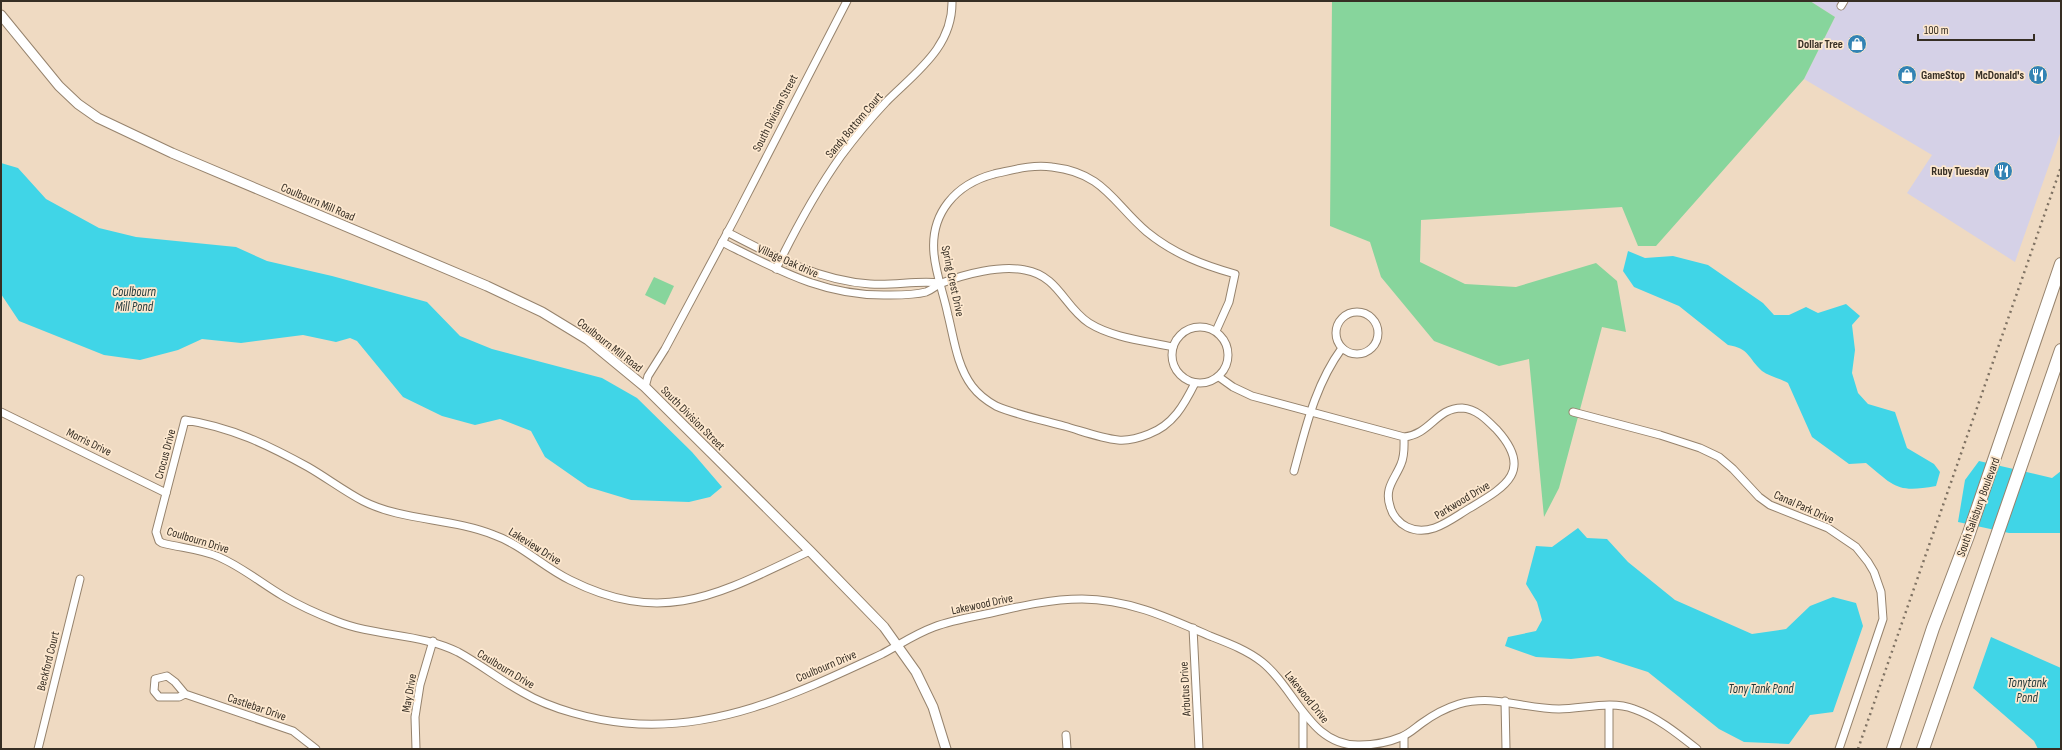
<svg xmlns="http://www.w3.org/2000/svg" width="2062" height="750" font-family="'Sofia Sans Condensed',sans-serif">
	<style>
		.commercial { fill: #d5d1e7 }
		.green { fill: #87d59c }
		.water { fill: #40d5e7 }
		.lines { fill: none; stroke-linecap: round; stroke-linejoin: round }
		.minor-casing { stroke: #96836d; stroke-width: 9 }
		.tertiary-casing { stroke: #96836d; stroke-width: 11 }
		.primary-casing { stroke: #96836d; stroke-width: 14 }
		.minor { stroke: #fff; stroke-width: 7 }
		.tertiary { stroke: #fff; stroke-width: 9 }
		.primary { stroke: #fff; stroke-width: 12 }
		.rail { stroke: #7f7263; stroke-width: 2.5; stroke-dasharray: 2 4; stroke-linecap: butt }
		.labels { text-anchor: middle; stroke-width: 3.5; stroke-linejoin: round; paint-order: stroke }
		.poi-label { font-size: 12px; font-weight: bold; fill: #362e24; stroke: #fde8cf; text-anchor: end }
		.street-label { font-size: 12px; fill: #362e24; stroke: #fde8cf }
		.water-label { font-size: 13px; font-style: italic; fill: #1e3639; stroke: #fde8cf }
	</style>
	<rect width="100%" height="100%" fill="#efdac2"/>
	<polygon class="commercial" points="1810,1 2061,1 2061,131 2015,262 1907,193 1932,155 1804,79 1835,17"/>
	<g class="green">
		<polygon points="1332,1 1810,1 1835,17 1804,79 1656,246 1638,246 1622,207 1421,220 1420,262 1465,284 1516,287 1596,263 1617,281 1626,332 1602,327 1559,488 1544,517 1529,359 1499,366 1434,341 1381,277 1370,242 1330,226"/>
		<polygon points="654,277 674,286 665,305 645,295"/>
	</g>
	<g class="water">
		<polygon points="1,163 18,168 46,199 99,228 136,237 236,247 267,261 332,276 427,302 460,336 492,349 602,378 637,398 692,452 722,487 710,497 689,502 631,500 588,487 545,457 531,431 500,419 475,425 442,416 403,397 357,341 350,338 336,342 303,335 241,343 202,339 178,350 140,360 104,355 19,321 1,294"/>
		<path d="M1628,251L1645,258L1673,256L1708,265L1763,303L1774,315H1789L1806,307L1818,313L1846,304L1860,316L1852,325L1855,350L1852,373L1858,393L1868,404L1895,412L1907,448L1934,464L1940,472L1936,486C1897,493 1895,487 1866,463L1849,464L1812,437L1788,383C1781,379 1769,376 1762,371C1748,358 1749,348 1728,345L1679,306L1634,287L1623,271Z"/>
		<polygon points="1979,461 2052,478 2061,471 2061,533 2009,533 1958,522 1965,480"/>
		<polygon points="1578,528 1587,538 1607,539 1628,562 1675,600 1752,634 1786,629 1810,606 1833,597 1856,603 1863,626 1833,712 1810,715 1789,744 1744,742 1719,729 1648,672 1598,656 1571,659 1536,657 1505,646 1508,637 1536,631 1542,620 1537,602 1526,584 1536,546 1552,547"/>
		<polygon points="1991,637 2061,668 2061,749 2038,749 2034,741 1973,688"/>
	</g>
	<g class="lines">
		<defs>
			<g id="minor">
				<polyline points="1841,6 1844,1"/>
				<path d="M727,232C773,256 817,280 870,284C894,286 917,280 940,283"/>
				<path d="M722,242C778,270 825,297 890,295C902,295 915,295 926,292C932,290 936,285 942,283C965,274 1000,265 1025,270C1059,276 1064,307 1089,323C1113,338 1146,341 1173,347"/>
				<path d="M776,269C795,230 816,191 841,156C855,137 870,119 886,102C916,72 953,47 952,1"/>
				<circle cx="1357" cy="333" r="21"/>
				<circle cx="1200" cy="355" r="28"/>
				<path d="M1219,377L1233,387L1252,396L1404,437C1431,434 1436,408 1462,408C1477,409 1487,420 1497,430C1534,471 1505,487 1470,508C1451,519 1430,538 1407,527C1399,523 1392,515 1390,506C1384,488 1395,479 1401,464C1405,455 1404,446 1404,437"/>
				<path d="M1195,383C1184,405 1173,425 1149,434C1139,438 1128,441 1118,440C1100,438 1082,431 1064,426C1042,420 1017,415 996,406C987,401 978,394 972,386C957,366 954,339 948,315C944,295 936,275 934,254C930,213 956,184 994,174C1013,170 1032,164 1052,167C1104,173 1113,203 1147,232C1174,254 1203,265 1235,274L1229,302L1216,331"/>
				<polyline points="645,387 648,376 665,349 734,220 847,1"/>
				<polyline points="1,412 166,493"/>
				<polyline points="1573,412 1660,435 1700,448 1719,457 1733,469 1759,497 1770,505 1828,528 1856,547 1868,562 1874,572 1881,592 1883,619 1839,749"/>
				<path d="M1294,471C1306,427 1315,385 1342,348"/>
				<path d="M810,551C722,592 666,628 570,580C543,567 522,545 494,535C452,518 402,521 363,501C344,491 327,478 308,467C268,445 231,427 185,420L156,532L159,541L162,543C181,548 201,549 219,557C242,567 261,583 283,596C300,606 318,614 336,621C376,637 420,633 458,652C480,664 500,680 522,692C551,709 593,720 626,723C718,732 800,692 882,654C899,645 915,634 934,627C952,620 972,617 991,613C1021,606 1051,599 1082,599C1128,599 1169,618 1210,636C1228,643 1247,650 1262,662C1296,689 1310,747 1360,745C1373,745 1389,742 1401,737C1409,734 1415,728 1422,723C1433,715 1446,708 1459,704C1494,694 1524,709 1559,709C1583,709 1611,700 1634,709C1657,717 1678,734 1697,749"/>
				<polyline points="1193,628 1199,749"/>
				<polyline points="185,694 179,697 159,697 154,691 155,679 167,676 175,682 185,694 293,731 316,749"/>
				<polyline points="1505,701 1506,749"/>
				<polyline points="1609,706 1609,749"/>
				<polyline points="1066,735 1067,749"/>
				<polyline points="1404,736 1404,749"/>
				<polyline points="38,749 80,579"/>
				<polyline points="416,749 415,717 420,685 433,641"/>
				<polyline points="1303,749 1303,713"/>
			</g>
			<polyline id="tertiary" points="1,15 59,86 78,104 98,118 172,153 487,286 542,312 588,340 645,387 810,551 884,627 916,672 933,707 946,749"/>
			<g id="primary">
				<polyline points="1893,749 1933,628 1968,536 2061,264"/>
				<polyline points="1923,749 2061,350"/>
			</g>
		</defs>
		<use href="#minor" class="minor-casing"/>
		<use href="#tertiary" class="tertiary-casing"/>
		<use href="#primary" class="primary-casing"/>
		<use href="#minor" class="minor"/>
		<use href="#tertiary" class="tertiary"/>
		<use href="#primary" class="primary"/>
		<polyline class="rail" points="1858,749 2061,167"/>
	</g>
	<defs>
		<symbol id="shop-disc" viewBox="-11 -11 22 22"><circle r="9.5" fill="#3283b4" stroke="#fde8cf"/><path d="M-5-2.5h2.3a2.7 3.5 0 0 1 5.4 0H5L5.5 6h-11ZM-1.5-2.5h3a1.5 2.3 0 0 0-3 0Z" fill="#fff"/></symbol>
		<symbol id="restaurant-disc" viewBox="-11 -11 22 22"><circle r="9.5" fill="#3283b4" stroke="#fde8cf"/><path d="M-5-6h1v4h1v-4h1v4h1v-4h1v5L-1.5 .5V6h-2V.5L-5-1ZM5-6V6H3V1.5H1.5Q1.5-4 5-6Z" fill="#fff"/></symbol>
	</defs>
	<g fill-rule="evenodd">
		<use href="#shop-disc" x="1846" y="33" width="22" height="22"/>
		<use href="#shop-disc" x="1896" y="64" width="22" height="22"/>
		<use href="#restaurant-disc" x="2027" y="64" width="22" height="22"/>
		<use href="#restaurant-disc" x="1992" y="160" width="22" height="22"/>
	</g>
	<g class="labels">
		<g class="poi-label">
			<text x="1843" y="48">Dollar Tree</text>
			<text x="1921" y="79" text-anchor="start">GameStop</text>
			<text x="2024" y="79">McDonald's</text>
			<text x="1989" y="175">Ruby Tuesday</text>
		</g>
		<g class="street-label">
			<text transform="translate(775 113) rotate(-63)" y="4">South Division Street</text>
			<text transform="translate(854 125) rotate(-50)" y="4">Sandy Bottom Court</text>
			<text transform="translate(318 202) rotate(23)" y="4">Coulbourn Mill Road</text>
			<text transform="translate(788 261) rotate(24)" y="4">Village Oak drive</text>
			<text transform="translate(953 281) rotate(78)" y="4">Spring Crest Drive</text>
			<text transform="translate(610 345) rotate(38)" y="4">Coulbourn Mill Road</text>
			<text transform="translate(693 418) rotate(45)" y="4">South Division Street</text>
			<text transform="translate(89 442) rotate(26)" y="4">Morris Drive</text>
			<text transform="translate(165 454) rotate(-75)" y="4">Crocus Drive</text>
			<text transform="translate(1462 500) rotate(-31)" y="4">Parkwood Drive</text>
			<text transform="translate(1804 507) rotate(24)" y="4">Canal Park Drive</text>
			<text transform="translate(1978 507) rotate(-70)" y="4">South Salisbury Boulevard</text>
			<text transform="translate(198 540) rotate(17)" y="4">Coulbourn Drive</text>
			<text transform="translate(535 546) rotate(32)" y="4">Lakeview Drive</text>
			<text transform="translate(982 604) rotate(-12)" y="4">Lakewood Drive</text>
			<text transform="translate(48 661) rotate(-76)" y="4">Beckford Court</text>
			<text transform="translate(826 666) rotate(-23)" y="4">Coulbourn Drive</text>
			<text transform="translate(506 669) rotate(31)" y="4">Coulbourn Drive</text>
			<text transform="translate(1185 689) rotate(-93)" y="4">Arbutus Drive</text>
			<text transform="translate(409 693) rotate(-80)" y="4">May Drive</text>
			<text transform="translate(1307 697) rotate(51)" y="4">Lakewood Drive</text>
			<text transform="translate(257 707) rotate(19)" y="4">Castlebar Drive</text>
		</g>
		<g class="water-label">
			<text x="134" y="296">Coulbourn<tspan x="134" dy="15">Mill Pond</tspan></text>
			<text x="2027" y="687">Tonytank<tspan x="2027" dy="15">Pond</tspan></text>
			<text x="1761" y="693">Tony Tank Pond</text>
		</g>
	</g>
	<rect width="2062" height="750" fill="none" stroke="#362e24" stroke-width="4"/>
	<path d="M1918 34v6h116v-6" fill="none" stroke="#362e24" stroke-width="2"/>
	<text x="1924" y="34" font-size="12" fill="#362e24" stroke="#fde8cf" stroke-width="3" paint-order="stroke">100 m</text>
</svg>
